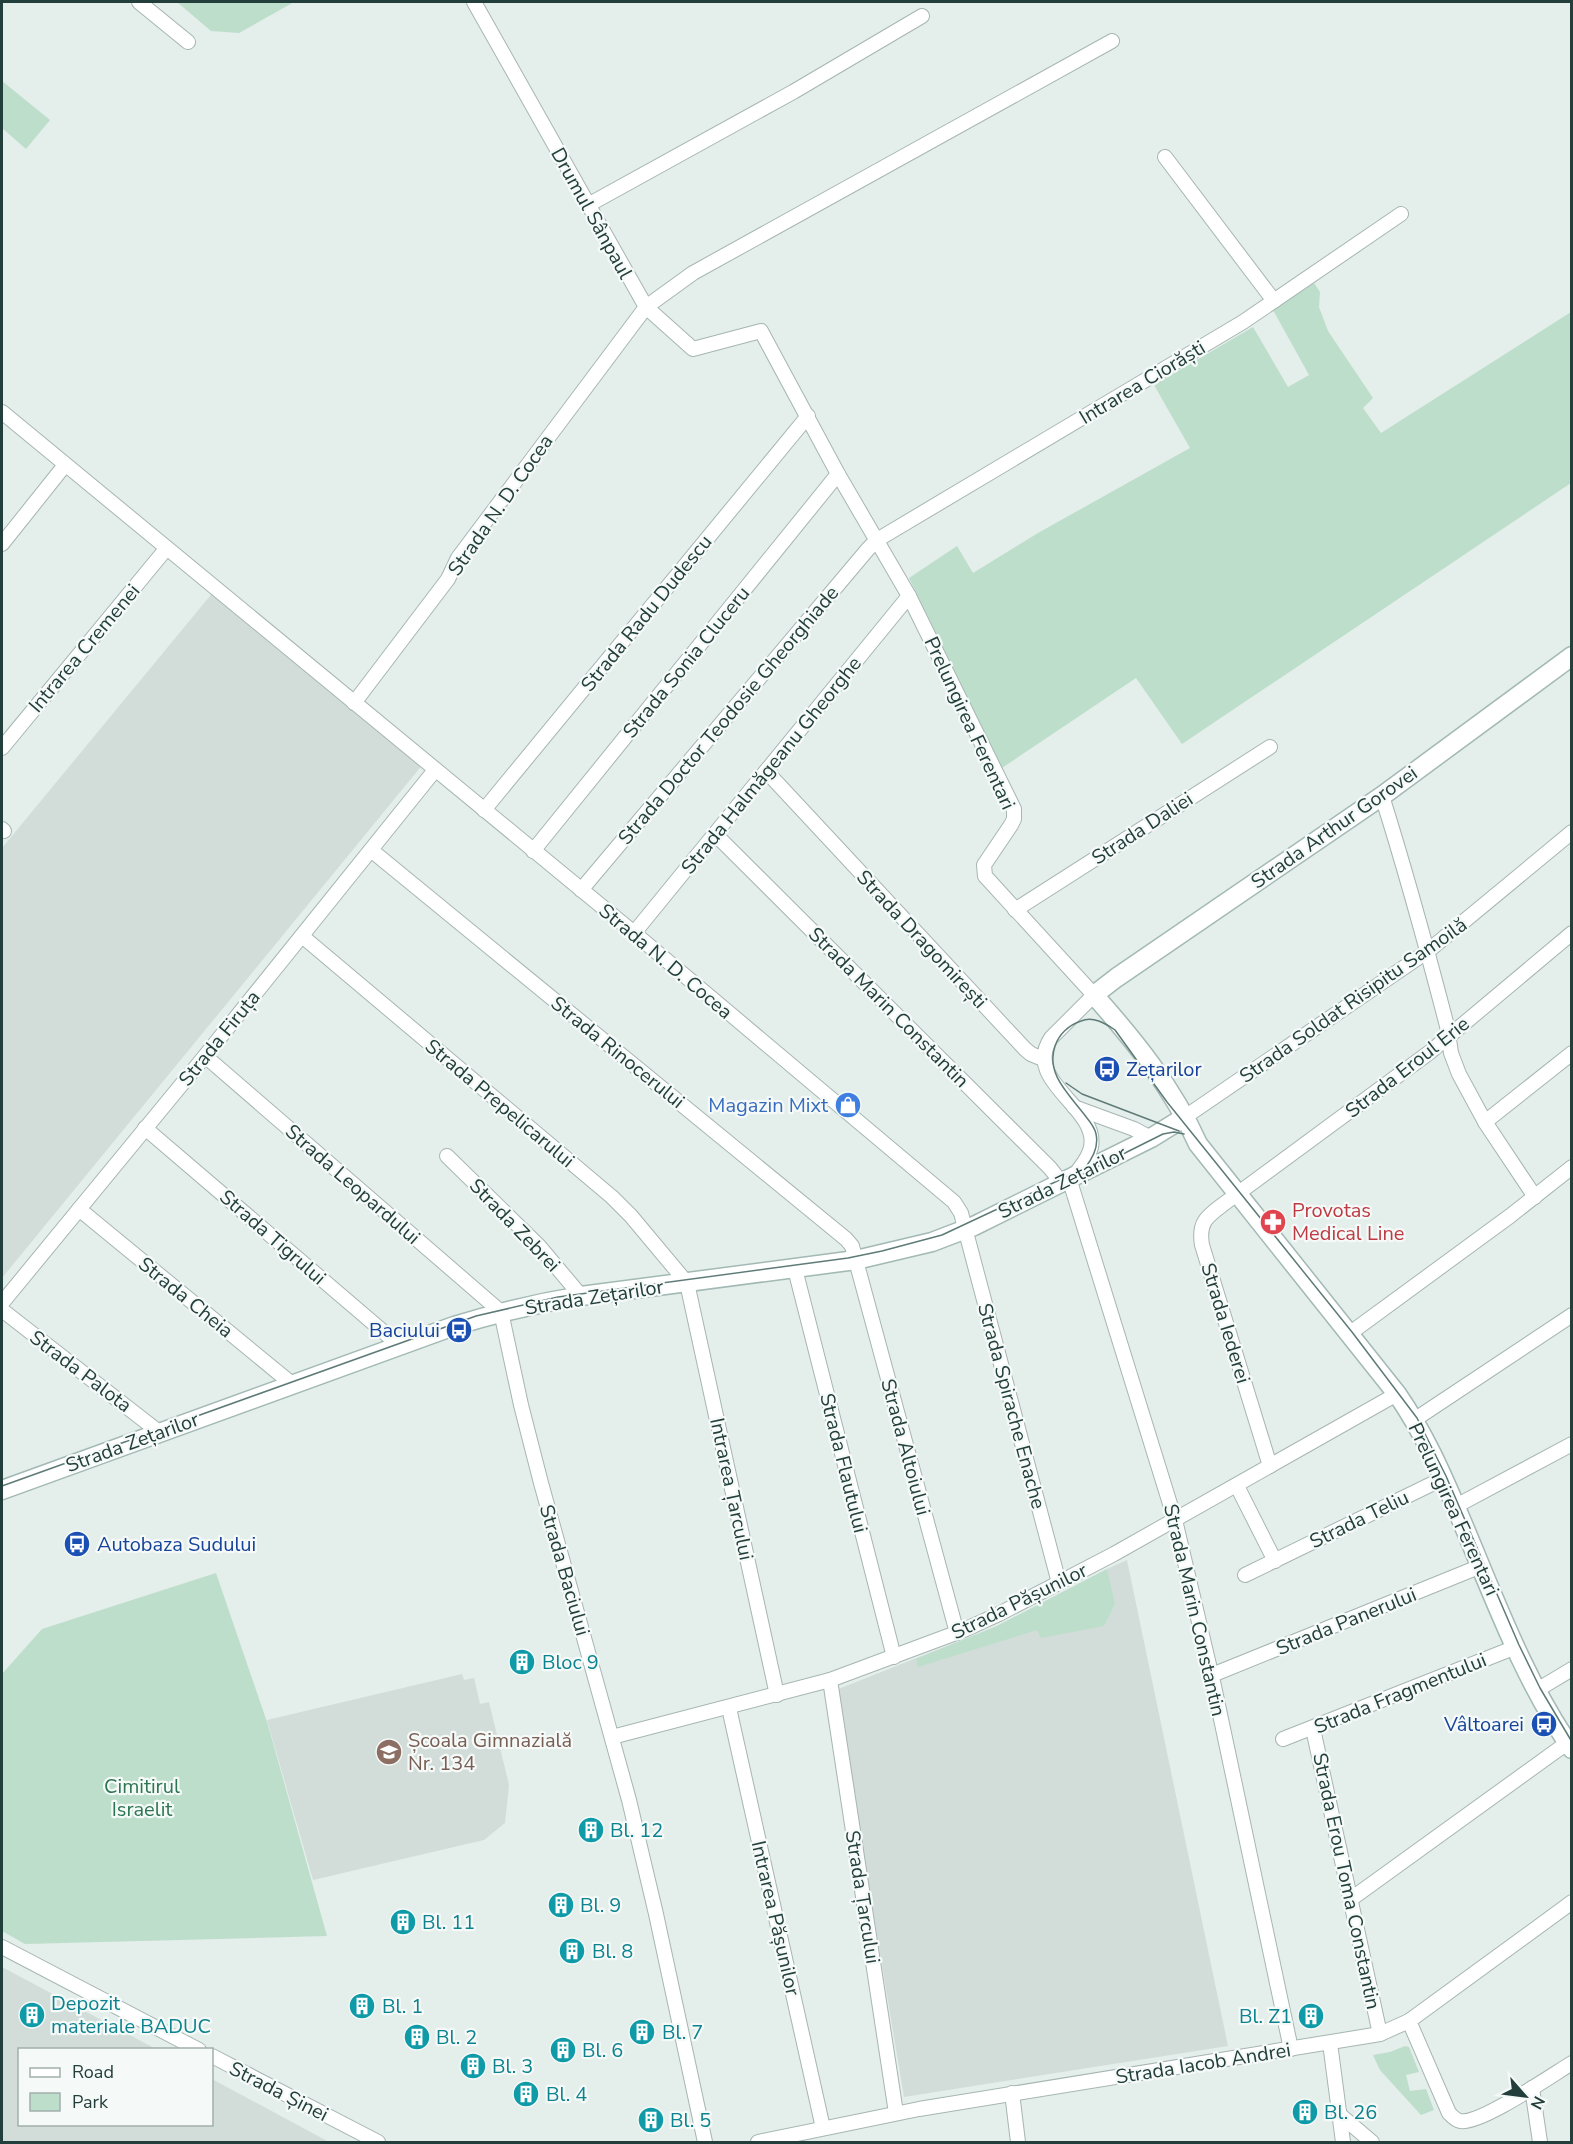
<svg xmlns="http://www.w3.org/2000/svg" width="1573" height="2144" font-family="'Nunito Sans',sans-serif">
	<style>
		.built { fill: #d2ddda }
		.green { fill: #bddecb }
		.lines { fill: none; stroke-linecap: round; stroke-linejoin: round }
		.street-casing { stroke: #a6b6b3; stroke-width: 16 }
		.secondary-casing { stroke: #a2b9b4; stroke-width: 21 }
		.street { stroke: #fff; stroke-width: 14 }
		.secondary { stroke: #fff; stroke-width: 18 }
		.tram { stroke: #5e7b77; stroke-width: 1.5 }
		.labels { text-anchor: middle; stroke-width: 4.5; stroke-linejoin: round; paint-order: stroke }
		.street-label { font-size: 20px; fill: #233f3c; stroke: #f5faf8 }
		.transit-label { font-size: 20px; fill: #164399; stroke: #f5faf8; text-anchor: start }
		.shop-label { font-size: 20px; fill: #366cbe; stroke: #f5faf8; text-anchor: end }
		.health-label { font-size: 20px; fill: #be3a42; stroke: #f5faf8; text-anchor: start }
		.culture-label { font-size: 20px; fill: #0d838f; stroke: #f5faf8; text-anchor: start }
		.education-label { font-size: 20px; fill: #785e54; stroke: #f5faf8; text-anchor: start }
		.park-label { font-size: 20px; fill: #2d7653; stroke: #f5faf8 }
	</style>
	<rect width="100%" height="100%" fill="#e4eeeb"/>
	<g class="built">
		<polygon points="219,585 428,758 2,1278 2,848"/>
		<polygon points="1127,1560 1228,2046 904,2097 836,1690 997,1626 1107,1569"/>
		<polygon points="462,1674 464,1680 474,1678 480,1704 489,1702 509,1785 505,1823 484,1840 313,1880 267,1720"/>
		<polygon points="2,1967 156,2049 20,2050 20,2124 212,2124 212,2079 329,2142 2,2142"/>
	</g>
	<g class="green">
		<polygon points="177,2 294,2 239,33 211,31"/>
		<polygon points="2,81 50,120 26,149 2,128"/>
		<polygon points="1314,283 1320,292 1319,307 1328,331 1373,398 1363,408 1381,433 1571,312 1571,483 1182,744 1136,678 1002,768 909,578 957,546 973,573 1038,533 1190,448 1154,385 1253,327 1288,387 1309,375 1273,310"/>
		<polygon points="1107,1569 1115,1604 1104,1626 1041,1638 1037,1630 918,1667 916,1659 997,1626"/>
		<polygon points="216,1573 268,1725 327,1936 25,1944 2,1931 2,1674 42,1629"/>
		<polygon points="1405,2046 1409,2047 1419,2072 1406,2075 1410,2091 1426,2089 1434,2110 1421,2115 1380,2070 1373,2055 1390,2052"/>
	</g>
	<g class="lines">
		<defs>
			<g id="street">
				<polyline points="139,2 188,42"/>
				<path d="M474,2L646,307L693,349L761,331L838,474L909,596L1014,809V819L1011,825L984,865L985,876L1094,995L1051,1038C1022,1082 1099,1107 1091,1147C1089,1158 1081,1166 1075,1175"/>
				<polyline points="1165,157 1274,301"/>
				<polyline points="588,205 793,92 922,16"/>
				<polyline points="2,412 634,933 954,1202 961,1213 966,1232 1059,1583"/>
				<polyline points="2,544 65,465"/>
				<polyline points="354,703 448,579 458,558 646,307 693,273 1112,41"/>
				<polyline points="2,748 166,549"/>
				<polyline points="766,771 1025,1049 1031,1054 1043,1059"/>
				<path d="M1382,796C1406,872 1427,949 1447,1026L1451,1053L1459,1074L1485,1122L1535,1197"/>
				<polyline points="484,810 808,416"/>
				<polyline points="2,829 4,831"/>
				<polyline points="715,834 1050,1168 1061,1182"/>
				<polyline points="371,850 846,1239 852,1246 957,1633"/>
				<polyline points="533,851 838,474"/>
				<polyline points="581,890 868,549 877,540 1243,322 1401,214"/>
				<polyline points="1015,910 1270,747"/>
				<polyline points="634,933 909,596"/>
				<polyline points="302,936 612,1197 631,1216 687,1283 777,1695"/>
				<polyline points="205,1056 501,1312 521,1405 541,1483 629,1800 656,1914 705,2142"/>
				<polyline points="1074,1107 1134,1129 1151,1138"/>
				<polyline points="1185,1117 1428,951 1572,832"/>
				<polyline points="1485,1122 1572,1053"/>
				<polyline points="145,1128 400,1346"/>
				<polyline points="447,1156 539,1246 581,1296"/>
				<polyline points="1069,1178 1175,1520 1214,1686 1291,2049"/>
				<polyline points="79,1209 292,1384"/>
				<polyline points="795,1269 894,1657"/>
				<polyline points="2,1303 205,1056 435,770"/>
				<polyline points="2,1310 159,1432"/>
				<polyline points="1349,1334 1510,1216 1572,1167"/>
				<polyline points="1414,1420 1572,1315"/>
				<path d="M1270,1466L1202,1245C1198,1221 1208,1216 1225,1203L1430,1052L1572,933"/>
				<polyline points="1237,1486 1275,1561"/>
				<polyline points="1456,1506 1572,1444"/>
				<polyline points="1245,1575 1444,1478"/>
				<polyline points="1212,1675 1481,1566"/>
				<polyline points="830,1680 896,2113"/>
				<polyline points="1537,1690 1572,1669"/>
				<polyline points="729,1708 823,2128"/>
				<polyline points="1313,1729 1380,2034"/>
				<polyline points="612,1737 830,1680 964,1630 999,1614 1114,1554 1397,1394"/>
				<polyline points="1283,1739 1516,1647"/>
				<polyline points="1351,1899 1567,1743"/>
				<polyline points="2,1947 199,2050"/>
				<path d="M1409,2021L1449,2113C1452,2116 1455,2120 1460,2121C1480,2125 1552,2075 1572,2063"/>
				<polyline points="1330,2043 1343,2142"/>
				<polyline points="212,2056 378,2142"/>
				<polyline points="1532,2088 1540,2142"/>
				<polyline points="1012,2093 1018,2142"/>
				<polyline points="1339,2114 1372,2142"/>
				<polyline points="758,2142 919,2109 1380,2034 1409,2021 1572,1902"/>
			</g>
			<g id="secondary">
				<path d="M1572,656L1382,796L1116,978L1094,995C1134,1040 1173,1088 1198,1144L1397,1394C1424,1433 1442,1474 1460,1517C1492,1592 1524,1681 1572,1749"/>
				<path d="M2,1490L454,1326C496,1313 538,1303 581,1296L856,1260L932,1242L974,1226L1151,1138L1185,1117"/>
			</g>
		</defs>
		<use href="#street" class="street-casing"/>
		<use href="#secondary" class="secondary-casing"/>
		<use href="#street" class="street"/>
		<use href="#secondary" class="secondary"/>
		<g class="tram">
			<polyline points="1066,1083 1082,1094 1179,1131"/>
			<polyline points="1081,1175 1163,1134 1174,1132 1184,1134"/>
			<path d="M2,1486L476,1316L558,1297L848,1258L882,1251L942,1235L1085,1168C1093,1158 1099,1147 1096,1134C1095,1128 1091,1123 1087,1118C1071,1096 1045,1075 1055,1046C1059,1034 1069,1025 1081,1021C1093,1016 1105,1023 1115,1030L1167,1102L1352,1332L1417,1418L1446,1476L1519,1645L1540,1688L1572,1742"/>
		</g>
	</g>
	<defs>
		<symbol id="bus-disc" viewBox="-11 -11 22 22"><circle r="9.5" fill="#1a4fb4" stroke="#f5faf8"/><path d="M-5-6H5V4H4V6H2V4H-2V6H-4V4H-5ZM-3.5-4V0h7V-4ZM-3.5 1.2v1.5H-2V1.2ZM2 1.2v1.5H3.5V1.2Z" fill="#fff"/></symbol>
		<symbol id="shop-disc" viewBox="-11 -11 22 22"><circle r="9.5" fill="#3f7fe0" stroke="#f5faf8"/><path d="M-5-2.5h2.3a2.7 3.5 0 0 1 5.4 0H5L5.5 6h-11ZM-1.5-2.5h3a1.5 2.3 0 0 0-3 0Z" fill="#fff"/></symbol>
		<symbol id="pharmacy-disc" viewBox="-11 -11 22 22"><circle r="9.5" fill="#e0444e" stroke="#f5faf8"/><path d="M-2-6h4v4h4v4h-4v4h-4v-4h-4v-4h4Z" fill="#fff"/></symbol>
		<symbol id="building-disc" viewBox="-11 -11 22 22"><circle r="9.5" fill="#0f9aa8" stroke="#f5faf8"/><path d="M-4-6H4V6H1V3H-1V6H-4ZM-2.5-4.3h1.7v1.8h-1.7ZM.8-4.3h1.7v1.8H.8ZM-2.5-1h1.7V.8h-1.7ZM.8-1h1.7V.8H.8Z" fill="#fff"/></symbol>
		<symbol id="school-disc" viewBox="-11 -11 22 22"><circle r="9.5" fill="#8d6e63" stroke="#f5faf8"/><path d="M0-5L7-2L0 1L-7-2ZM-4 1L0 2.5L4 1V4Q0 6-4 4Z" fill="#fff"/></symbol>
	</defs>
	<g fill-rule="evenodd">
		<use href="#bus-disc" x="1092" y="1054" width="30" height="30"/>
		<use href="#shop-disc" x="833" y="1090" width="30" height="30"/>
		<use href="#pharmacy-disc" x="1258" y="1207" width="30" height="30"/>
		<use href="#bus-disc" x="444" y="1315" width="30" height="30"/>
		<use href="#bus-disc" x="62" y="1529" width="30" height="30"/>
		<use href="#building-disc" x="507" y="1647" width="30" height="30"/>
		<use href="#bus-disc" x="1529" y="1709" width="30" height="30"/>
		<use href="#school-disc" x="374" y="1737" width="30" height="30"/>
		<use href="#building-disc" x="576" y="1815" width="30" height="30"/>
		<use href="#building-disc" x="546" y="1890" width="30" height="30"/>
		<use href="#building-disc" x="388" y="1907" width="30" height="30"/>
		<use href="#building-disc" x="557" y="1936" width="30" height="30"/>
		<use href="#building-disc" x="347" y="1991" width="30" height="30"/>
		<use href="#building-disc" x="17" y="2000" width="30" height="30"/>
		<use href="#building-disc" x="1296" y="2001" width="30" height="30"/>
		<use href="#building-disc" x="627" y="2017" width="30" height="30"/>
		<use href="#building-disc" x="402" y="2022" width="30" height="30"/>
		<use href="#building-disc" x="548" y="2035" width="30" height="30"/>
		<use href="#building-disc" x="458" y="2051" width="30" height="30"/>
		<use href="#building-disc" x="511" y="2079" width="30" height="30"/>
		<use href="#building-disc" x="1290" y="2097" width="30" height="30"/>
		<use href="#building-disc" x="636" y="2105" width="30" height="30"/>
	</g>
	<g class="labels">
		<g class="street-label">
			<text transform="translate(592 213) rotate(61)" y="7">Drumul Sânpaul</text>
			<text transform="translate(1142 382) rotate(-31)" y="7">Intrarea Ciorăști</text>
			<text transform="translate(500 505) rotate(-55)" y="7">Strada N. D. Cocea</text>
			<text transform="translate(646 613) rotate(-51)" y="7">Strada Radu Dudescu</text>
			<text transform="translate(84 648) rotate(-50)" y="7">Intrarea Cremenei</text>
			<text transform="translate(686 662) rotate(-51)" y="7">Strada Sonia Cluceru</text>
			<text transform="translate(728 715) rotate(-50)" y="7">Strada Doctor Teodosie Gheorghiade</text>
			<text transform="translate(970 723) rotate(65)" y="7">Prelungirea Ferentari</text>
			<text transform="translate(771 765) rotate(-51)" y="7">Strada Halmăgeanu Gheorghe</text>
			<text transform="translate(1334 827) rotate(-35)" y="7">Strada Arthur Gorovei</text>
			<text transform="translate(1142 828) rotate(-33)" y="7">Strada Daliei</text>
			<text transform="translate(922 939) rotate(47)" y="7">Strada Dragomirești</text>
			<text transform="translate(666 961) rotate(40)" y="7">Strada N. D. Cocea</text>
			<text transform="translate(1353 1000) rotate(-35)" y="7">Strada Soldat Risipitu Samoilă</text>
			<text transform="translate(889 1007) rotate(45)" y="7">Strada Marin Constantin</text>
			<text transform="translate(219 1038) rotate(-51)" y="7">Strada Firuța</text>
			<text transform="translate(618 1052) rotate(39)" y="7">Strada Rinocerului</text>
			<text transform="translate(1407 1067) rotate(-38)" y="7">Strada Eroul Erie</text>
			<text transform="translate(500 1103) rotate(40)" y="7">Strada Prepelicarului</text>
			<text transform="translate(1062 1182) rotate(-26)" y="7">Strada Zețarilor</text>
			<text transform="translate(353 1184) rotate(41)" y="7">Strada Leopardului</text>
			<text transform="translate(515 1225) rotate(46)" y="7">Strada Zebrei</text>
			<text transform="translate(273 1237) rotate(41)" y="7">Strada Tigrului</text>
			<text transform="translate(186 1297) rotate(39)" y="7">Strada Cheia</text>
			<text transform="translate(594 1297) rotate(-9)" y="7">Strada Zețarilor</text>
			<text transform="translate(1226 1323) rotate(73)" y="7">Strada Iederei</text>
			<text transform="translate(81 1371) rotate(37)" y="7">Strada Palota</text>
			<text transform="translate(1012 1406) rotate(75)" y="7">Strada Spirache Enache</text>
			<text transform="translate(132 1442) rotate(-20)" y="7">Strada Zețarilor</text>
			<text transform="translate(906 1447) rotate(75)" y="7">Strada Altoiului</text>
			<text transform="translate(844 1463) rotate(76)" y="7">Strada Flautului</text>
			<text transform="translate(732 1489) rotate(78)" y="7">Intrarea Țarcului</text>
			<text transform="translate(1454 1509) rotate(65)" y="7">Prelungirea Ferentari</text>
			<text transform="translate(1359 1519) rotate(-26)" y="7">Strada Teliu</text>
			<text transform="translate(565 1570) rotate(74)" y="7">Strada Baciului</text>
			<text transform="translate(1019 1601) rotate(-26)" y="7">Strada Pășunilor</text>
			<text transform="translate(1195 1610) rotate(77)" y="7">Strada Marin Constantin</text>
			<text transform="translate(1346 1621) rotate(-22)" y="7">Strada Panerului</text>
			<text transform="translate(1400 1693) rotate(-22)" y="7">Strada Fragmentului</text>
			<text transform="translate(1347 1881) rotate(78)" y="7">Strada Erou Toma Constantin</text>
			<text transform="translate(863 1897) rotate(81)" y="7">Strada Țarcului</text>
			<text transform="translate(776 1918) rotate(77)" y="7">Intrarea Pășunilor</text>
			<text transform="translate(1203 2063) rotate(-9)" y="7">Strada Iacob Andrei</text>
			<text transform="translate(279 2091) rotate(27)" y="7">Strada Șinei</text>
		</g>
		<g class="transit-label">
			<text x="1126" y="1076">Zețarilor</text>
			<text x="440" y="1337" text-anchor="end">Baciului</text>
			<text x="97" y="1551">Autobaza Sudului</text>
			<text x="1524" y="1731" text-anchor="end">Vâltoarei</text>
		</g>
		<g class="shop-label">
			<text x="828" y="1112">Magazin Mixt</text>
		</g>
		<g class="health-label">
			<text x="1292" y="1217">Provotas<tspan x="1292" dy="23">Medical Line</tspan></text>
		</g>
		<g class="culture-label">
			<text x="542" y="1669">Bloc 9</text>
			<text x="610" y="1837">Bl. 12</text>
			<text x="580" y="1912">Bl. 9</text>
			<text x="422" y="1929">Bl. 11</text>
			<text x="592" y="1958">Bl. 8</text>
			<text x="51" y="2010">Depozit<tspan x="51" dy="23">materiale BADUC</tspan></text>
			<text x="382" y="2013">Bl. 1</text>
			<text x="1292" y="2023" text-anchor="end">Bl. Z1</text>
			<text x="662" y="2039">Bl. 7</text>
			<text x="436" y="2044">Bl. 2</text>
			<text x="582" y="2057">Bl. 6</text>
			<text x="492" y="2073">Bl. 3</text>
			<text x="546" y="2101">Bl. 4</text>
			<text x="1324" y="2119">Bl. 26</text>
			<text x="670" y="2127">Bl. 5</text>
		</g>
		<g class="education-label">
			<text x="408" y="1747">Școala Gimnazială<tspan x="408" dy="23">Nr. 134</tspan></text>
		</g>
		<g class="park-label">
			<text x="142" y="1793">Cimitirul<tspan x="142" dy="23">Israelit</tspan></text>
		</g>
	</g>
	<rect width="1573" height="2144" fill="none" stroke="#233f3c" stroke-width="6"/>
	<rect x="18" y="2048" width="195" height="78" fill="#f5faf8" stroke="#a1afad" stroke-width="1.5"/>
	<rect x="30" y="2068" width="30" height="9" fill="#ffffff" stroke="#a1afad" stroke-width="1.5"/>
	<text x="72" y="2078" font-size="18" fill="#233f3c">Road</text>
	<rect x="30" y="2093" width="30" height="18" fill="#bddecb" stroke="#a1afad" stroke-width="1.5"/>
	<text x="72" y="2108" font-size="18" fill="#233f3c">Park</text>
	<g transform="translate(1525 2096) rotate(118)" stroke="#f5faf8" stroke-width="4.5" paint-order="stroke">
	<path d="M0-4.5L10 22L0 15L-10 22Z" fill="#233f3c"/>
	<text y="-9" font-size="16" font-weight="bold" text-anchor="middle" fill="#233f3c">N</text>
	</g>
</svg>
